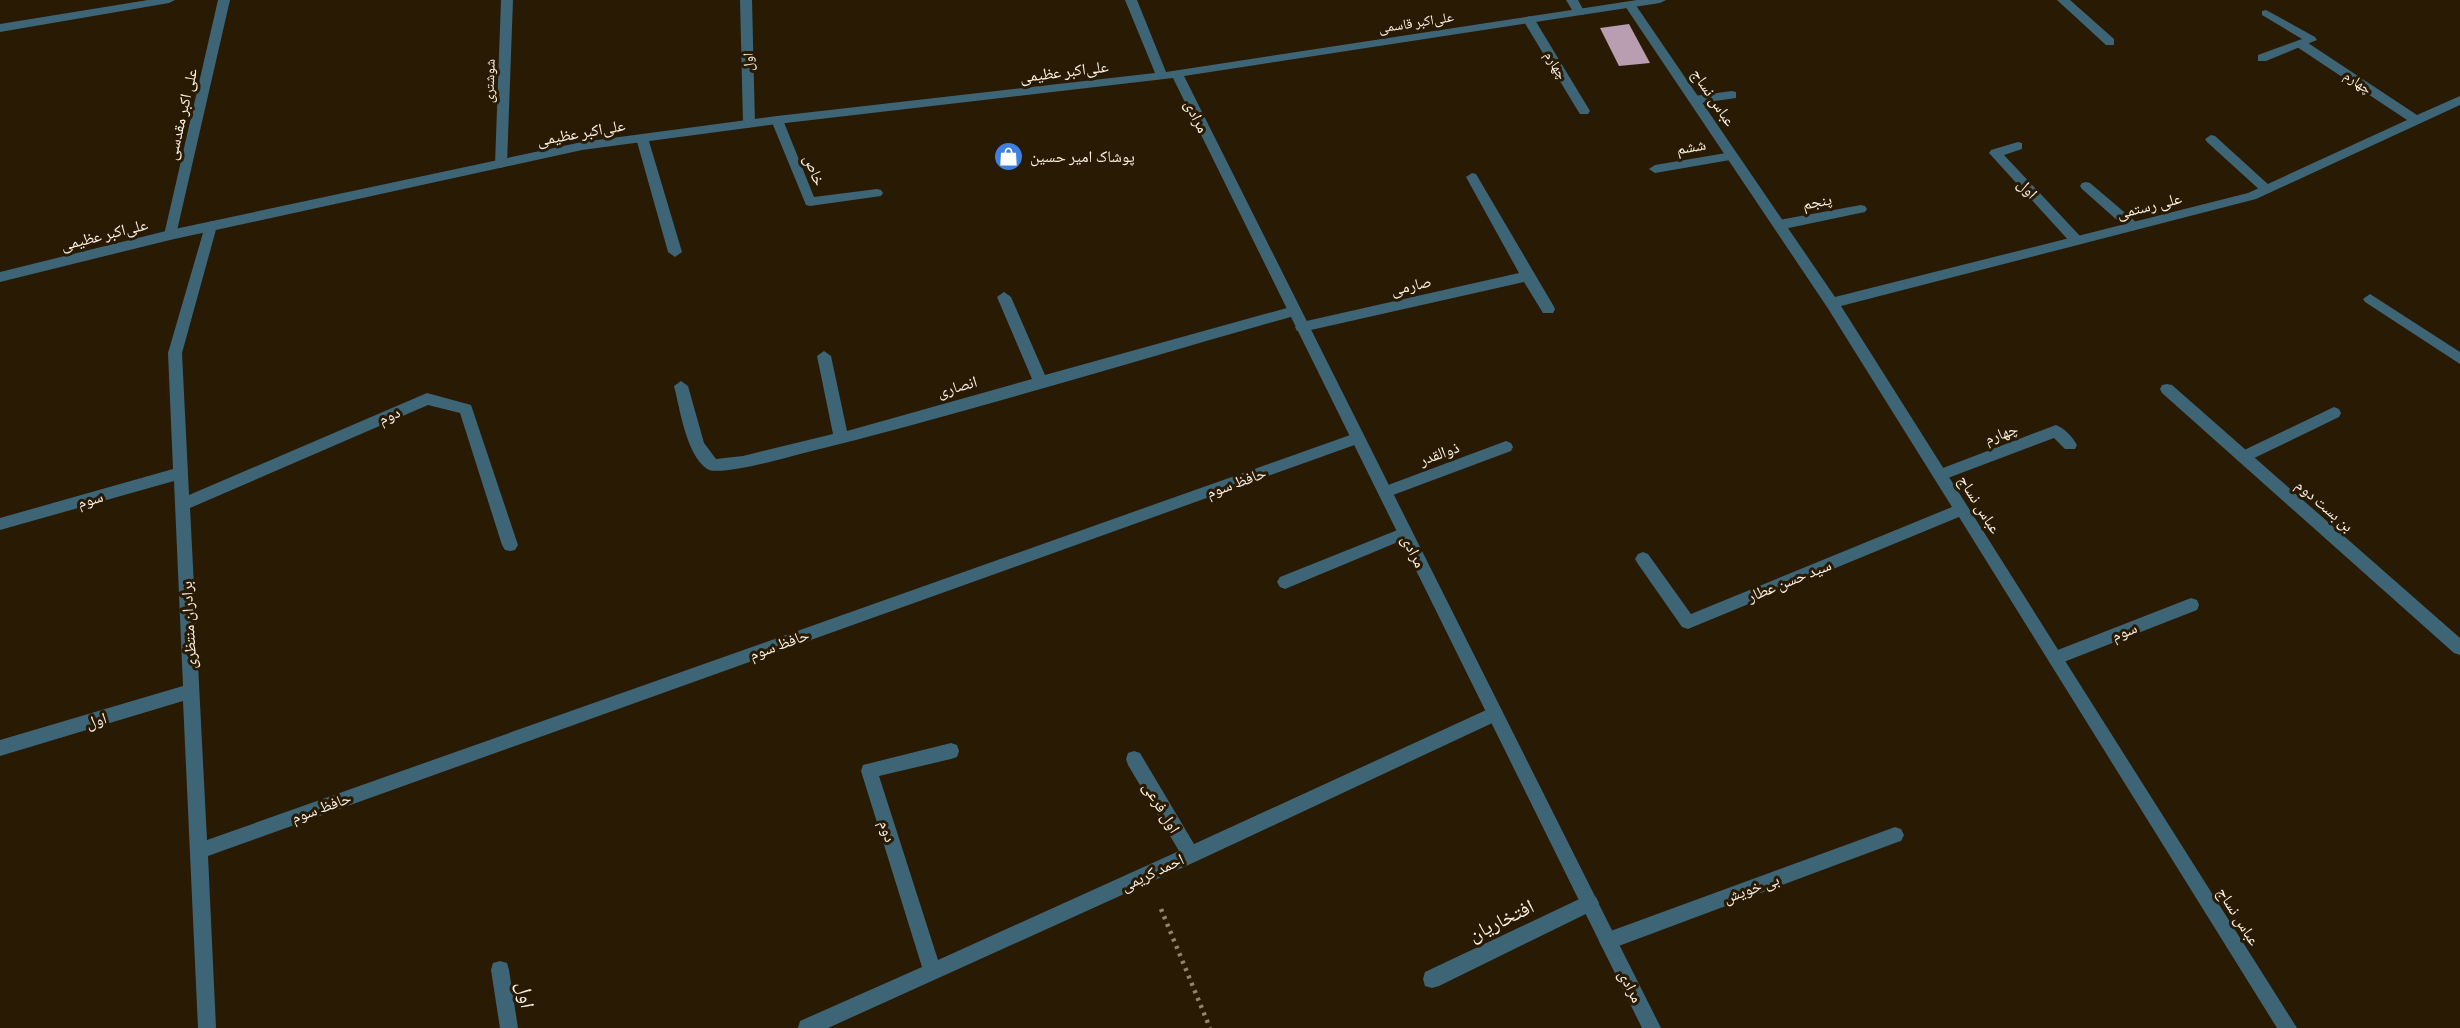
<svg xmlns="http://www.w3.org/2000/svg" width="2460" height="1028" font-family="Literata,'Noto Naskh Arabic',serif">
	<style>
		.building { fill: #b99db1 }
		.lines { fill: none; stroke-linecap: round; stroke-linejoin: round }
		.path { stroke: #908371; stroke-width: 4.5; stroke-dasharray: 3 5; stroke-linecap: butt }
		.service { fill: #3d6576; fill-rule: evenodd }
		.minor { fill: #3d6576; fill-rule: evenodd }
		.tertiary { fill: #3d6576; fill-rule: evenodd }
		.labels { text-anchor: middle; stroke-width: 6; stroke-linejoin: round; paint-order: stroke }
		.far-street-label { font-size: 14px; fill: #faf0e2; stroke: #291a04 }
		.street-label { font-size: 16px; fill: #faf0e2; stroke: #291a04 }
		.poi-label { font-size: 16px; fill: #faf0e2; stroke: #291a04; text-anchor: start }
		.near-street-label { font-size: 20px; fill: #faf0e2; stroke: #291a04 }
	</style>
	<rect width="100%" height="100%" fill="#291a04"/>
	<polygon class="building" points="1629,24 1650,63 1619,66 1600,28"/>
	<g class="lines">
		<polyline class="path" points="1161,909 1210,1028"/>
		<g class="service">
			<polygon points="148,0 175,0 169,3 0,32 0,24"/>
			<polygon points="218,0 230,0 176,235 170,240 164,235"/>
			<polygon points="501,0 513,0 507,164 501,168 495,164"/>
			<polygon points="2266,10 2315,37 2317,40 2266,61 2258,61 2258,55 2302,39 2262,15 2262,11"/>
			<polygon points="1529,16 1535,20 1590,111 1588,114 1580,114 1578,111 1523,20"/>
			<polygon points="1732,91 1736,92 1736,98 1694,104 1688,100 1694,96"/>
			<polygon points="2211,135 2215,136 2270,186 2272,189 2270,192 2262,192 2207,142 2205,139"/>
			<polygon points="2018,142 2022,143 2022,149 2004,155 2081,237 2082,240 2081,243 2071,243 1989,153 1991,150"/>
			<polygon points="1732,152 1738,156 1736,159 1655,173 1649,169 1655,165"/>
			<polygon points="2086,182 2090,183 2137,223 2138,226 2137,229 2127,229 2082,189 2080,186 2082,183"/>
			<polygon points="1861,205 1865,206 1867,209 1865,212 1779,230 1773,225 1779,220"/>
			<polygon points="2370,294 2460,352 2460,364 2365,302 2363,299"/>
			<polygon points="2334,407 2339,409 2341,413 2339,417 2248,461 2238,461 2236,457 2238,453"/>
			<path d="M2056,425C2064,428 2073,437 2077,445L2075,449H2065L2054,438L1940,481L1935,479L1933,475L1935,471Z"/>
			<polygon points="1506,441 1511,443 1513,447 1511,451 1385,498 1380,496 1378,492 1380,488"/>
			<polygon points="2191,598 2197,600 2199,605 2197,610 2056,665 2050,663 2048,658 2050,653"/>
		</g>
		<g class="minor">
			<polygon points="740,0 752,0 755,124 749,128 743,124"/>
			<polygon points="1566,0 1578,0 1585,13 1583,15 1575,15"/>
			<polygon points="2057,0 2070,0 2114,39 2114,45 2106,45"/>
			<polygon points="1631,3 1635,4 1835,297 2248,193 2407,120 2297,47 2297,41 2305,41 2417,115 2460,96 2460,105 2256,199 1841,306 2297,1028 2277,1028 1959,517 1688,629 1682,627 1638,564 1635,559 1638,554 1643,552 1648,554 1691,614 1952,507 1827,307 1625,6"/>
			<polygon points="777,116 783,120 814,197 877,189 881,190 883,193 881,196 810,206 806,205 771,120"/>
			<polygon points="642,134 648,138 682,252 675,257 668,252 636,138"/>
			<polygon points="1472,173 1476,174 1553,305 1555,309 1553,313 1543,313 1524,282 1302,332 1297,331 1295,327 1302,322 1519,273 1466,177"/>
			<polygon points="211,221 217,226 182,353 189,495 427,393 471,405 518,545 515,550 510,551 505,550 502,545 460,413 428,405 190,508 207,840 1353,434 1363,434 1365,438 1363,442 208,856 216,1028 198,1028 183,701 0,756 0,740 183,686 174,481 0,530 0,518 173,469 168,353 205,226"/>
			<path d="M1004,292L1011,297L1045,375L1294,306L1301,311L1294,316C1131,362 969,412 804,453C789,457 718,477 707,469C686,454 680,409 674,386L681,381L688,386L704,443L716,459L743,456L833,434L817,356L824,351L831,356L847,431L1032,379L997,297Z"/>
			<polygon points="2167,384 2172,385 2460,638 2460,655 2454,653 2162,393 2160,389 2162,385"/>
			<polygon points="1405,527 1410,529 1413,533 1410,537 1285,589 1280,587 1277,582 1280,577"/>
			<polygon points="1495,706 1501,709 1503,714 1501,719 1197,861 828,1028 798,1028 800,1021 922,967 861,771 863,765 951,743 957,745 959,751 957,757 951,759 879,776 938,960 1179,851 1128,765 1126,759 1128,753 1134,751 1140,753 1194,844"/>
			<polygon points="1895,827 1901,829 1904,835 1901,841 1895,843 1608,950 1602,947 1599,941 1602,935 1608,932"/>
			<polygon points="1590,894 1596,897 1599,903 1596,909 1439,986 1432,988 1425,986 1423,979 1425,972"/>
			<polygon points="500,961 507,963 509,970 518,1028 500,1028 491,970 493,963"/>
		</g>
		<polygon class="tertiary" points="1125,0 1137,0 1166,72 1637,0 1666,0 1660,3 1184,76 1661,1028 1642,1028 1173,78 777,124 582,150 170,240 0,282 0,272 170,230 582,142 777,116 1155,73"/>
	</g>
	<defs>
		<symbol id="shop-disc" viewBox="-11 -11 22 22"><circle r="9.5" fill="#3f7fe0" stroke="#291a04"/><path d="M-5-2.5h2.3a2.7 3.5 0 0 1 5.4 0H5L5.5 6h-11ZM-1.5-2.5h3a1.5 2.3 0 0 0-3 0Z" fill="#fff"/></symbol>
	</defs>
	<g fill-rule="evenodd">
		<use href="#shop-disc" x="992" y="140" width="33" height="33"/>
	</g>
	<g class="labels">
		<g class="far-street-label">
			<text transform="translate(1416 22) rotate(-9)" y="5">علی‌اکبر قاسمی</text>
			<text transform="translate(748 62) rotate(-92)" y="5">اول</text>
			<text transform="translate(1556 65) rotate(59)" y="5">چهارم</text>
			<text transform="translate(489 81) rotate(-88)" y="5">شوشتری</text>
			<text transform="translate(2358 82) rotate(34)" y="5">چهارم</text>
		</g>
		<g class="street-label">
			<text transform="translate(1064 71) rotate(-7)" y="6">علی‌اکبر عظیمی</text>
			<text transform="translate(1714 97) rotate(56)" y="6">عباس نساج</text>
			<text transform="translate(181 114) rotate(-77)" y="6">علی اکبر مقدسی</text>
			<text transform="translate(1197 116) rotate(64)" y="6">مرادی</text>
			<text transform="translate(581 132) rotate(-10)" y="6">علی‌اکبر عظیمی</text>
			<text transform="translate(1691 146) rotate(-10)" y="6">ششم</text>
			<text transform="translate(815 170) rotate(68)" y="6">خاص</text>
			<text transform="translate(2028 188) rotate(47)" y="6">اول</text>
			<text transform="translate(1817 201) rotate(-11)" y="6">پنجم</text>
			<text transform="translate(2149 205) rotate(-14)" y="6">علی رستمی</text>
			<text transform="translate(104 234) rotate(-14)" y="6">علی‌اکبر عظیمی</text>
			<text transform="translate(1411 285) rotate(-13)" y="6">صارمی</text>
			<text transform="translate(957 386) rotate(-16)" y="6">انصاری</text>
			<text transform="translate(389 415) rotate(-23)" y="6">دوم</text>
			<text transform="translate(2001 433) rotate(-20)" y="6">چهارم</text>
			<text transform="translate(1439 453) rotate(-20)" y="6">ذوالقدر</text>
			<text transform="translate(1236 482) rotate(-20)" y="6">حافظ سوم</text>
			<text transform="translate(90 499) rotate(-16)" y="6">سوم</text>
			<text transform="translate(1980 504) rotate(58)" y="6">عباس نساج</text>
			<text transform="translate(2325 505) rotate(41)" y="6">بن بست دوم</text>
			<text transform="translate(1414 551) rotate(63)" y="6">مرادی</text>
			<text transform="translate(1789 580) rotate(-22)" y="6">سید حسن عطار</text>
			<text transform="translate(188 625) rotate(-93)" y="6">برادران منتظری</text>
			<text transform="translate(2124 631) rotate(-22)" y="6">سوم</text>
			<text transform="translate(779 644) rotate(-20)" y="6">حافظ سوم</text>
			<text transform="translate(96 720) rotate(-17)" y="6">اول</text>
			<text transform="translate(321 807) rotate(-20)" y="6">حافظ سوم</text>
			<text transform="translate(1162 807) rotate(59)" y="6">اول فرعی</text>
			<text transform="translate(888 831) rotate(72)" y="6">دوم</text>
			<text transform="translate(1152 872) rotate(-25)" y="6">احمد کریمی</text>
			<text transform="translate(1751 888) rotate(-20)" y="6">بی خویش</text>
			<text transform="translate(2239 916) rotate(58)" y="6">عباس نساج</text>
			<text transform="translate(1631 986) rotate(63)" y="6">مرادی</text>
		</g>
		<g class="poi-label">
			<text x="1030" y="162">پوشاک امیر حسین</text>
		</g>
		<g class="near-street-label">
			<text transform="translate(1501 920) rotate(-26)" y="7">افتخاریان</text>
			<text transform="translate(526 995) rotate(81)" y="7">اول</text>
		</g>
	</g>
</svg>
